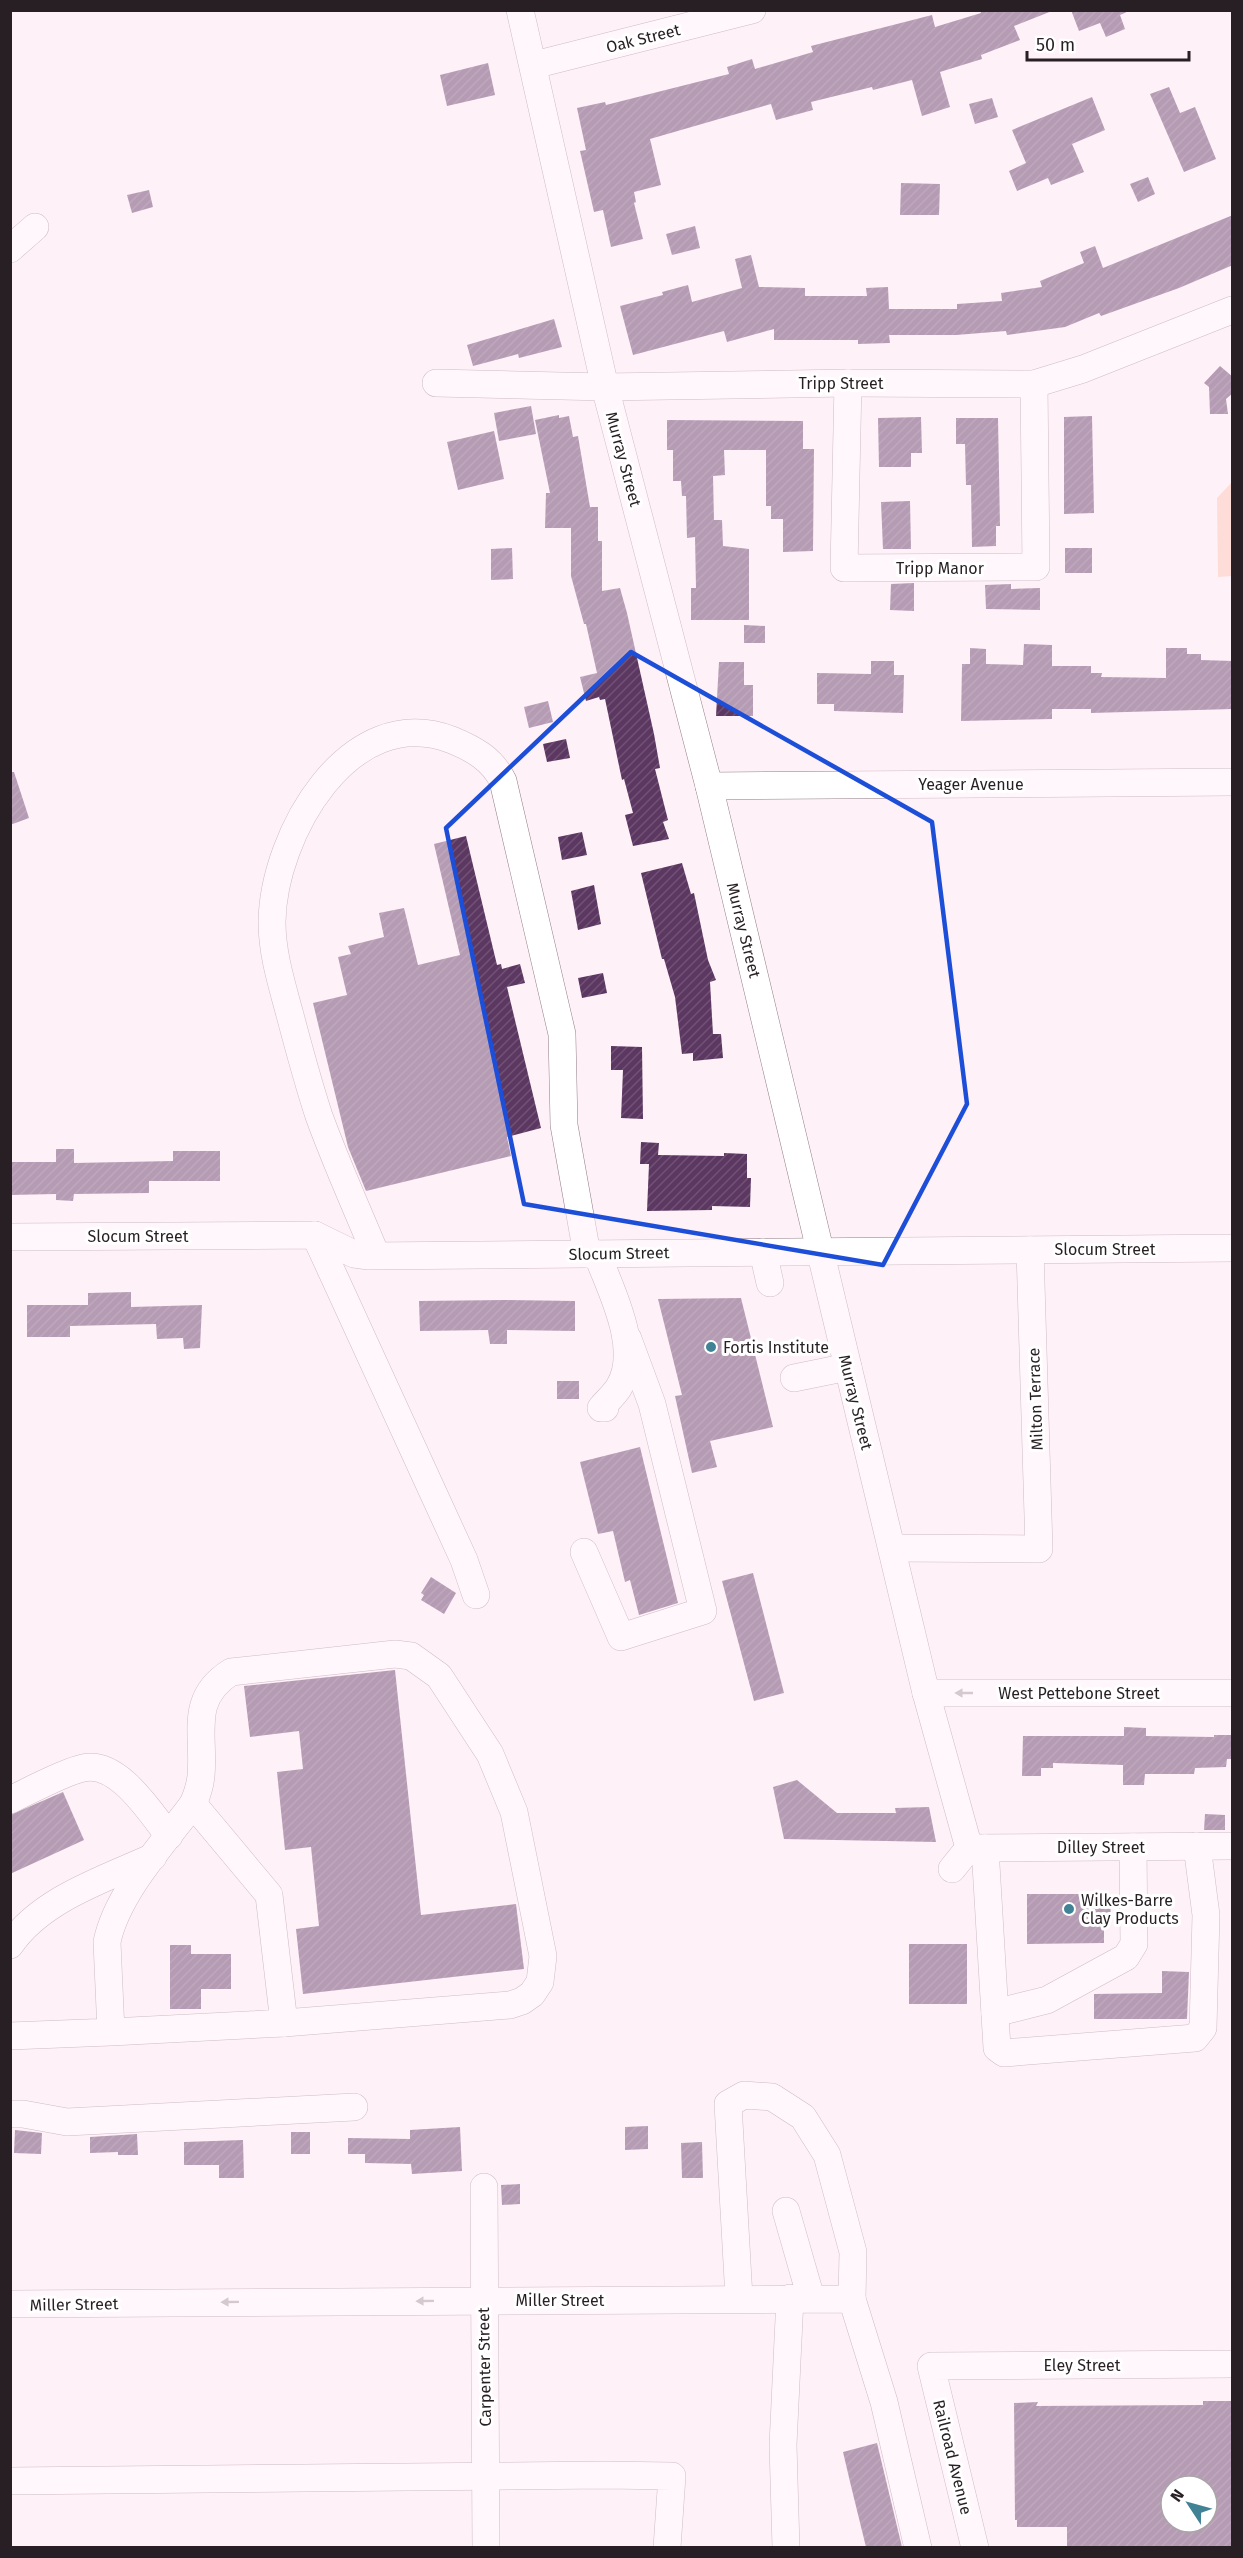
<svg xmlns="http://www.w3.org/2000/svg" width="1243" height="2558" font-family="'Fira Sans',sans-serif">
	<style>
		.pitch { fill: #fcc5b4 }
		.building { fill: url(#building-hatch); fill-rule: evenodd }
		.lines { fill: none; stroke-linecap: round; stroke-linejoin: round }
		.minor-casing { stroke: #927e88; stroke-width: 28 }
		.minor { stroke: #fff; stroke-width: 27 }
		.oneway { fill: #9e9a9c }
		.marked { fill: none; stroke: #1d4ed8; stroke-width: 4.5; stroke-linejoin: round }
		.poi-dot { fill: #418395; stroke: #fff; stroke-width: 2 }
		.labels { text-anchor: middle; stroke-width: 6; stroke-linejoin: round; paint-order: stroke }
		.street-label { font-size: 16px; fill: #271f23; stroke: #fff }
		.poi-label { font-size: 16px; fill: #271f23; stroke: #fff; text-anchor: start }
	</style>
	<defs>
		<pattern id="building-hatch" width="6" height="6" patternUnits="userSpaceOnUse" patternTransform="scale(1.5)"><rect width="6" height="6" fill="#5c3762"/><path d="M-1 1l2-2M0 6l6-6M5 7l2-2" fill="none" stroke="#705274"/></pattern>
	</defs>
	<rect width="100%" height="100%" fill="#fff1f8"/>
	<polygon class="pitch" points="1232,482 1232,576 1218,577 1217,498"/>
	<g class="building">
		<polygon points="980,10 1052,11 1014,26 1020,40 981,55 982,59 940,72 950,107 922,116 912,80 873,90 872,87 811,102 813,110 776,120 771,104 650,139 661,185 634,192 636,202 634,203 643,239 611,247 603,210 594,212 580,151 586,150 577,108 605,102 606,105 729,74 727,67 752,59 755,69 813,52 811,46 932,15 935,27 981,13"/>
		<polygon points="1071,10 1129,10 1129,11 1120,15 1125,29 1106,37 1100,23 1079,31"/>
		<polygon points="488,63 495,95 447,106 440,75"/>
		<polygon points="1169,87 1180,113 1195,107 1216,159 1184,172 1150,94"/>
		<polygon points="1092,97 1105,130 1072,144 1084,172 1051,185 1048,178 1017,191 1009,171 1026,163 1012,130"/>
		<polygon points="992,98 998,117 975,124 969,104"/>
		<polygon points="1148,177 1155,194 1138,202 1130,184"/>
		<polygon points="901,183 940,184 939,215 900,215"/>
		<polygon points="149,190 153,207 132,213 127,195"/>
		<polygon points="1233,215 1233,265 1179,288 1101,316 1099,313 1065,327 1007,335 1006,331 956,335 889,335 890,343 858,344 858,340 774,340 774,329 727,342 724,331 633,355 620,306 663,295 662,292 688,285 692,302 742,288 735,259 751,255 759,287 805,288 805,296 867,296 866,288 888,287 889,309 957,309 957,304 1002,301 1001,293 1042,287 1040,281 1084,263 1080,252 1095,246 1103,268"/>
		<polygon points="695,226 700,248 672,255 666,234"/>
		<polygon points="554,319 562,347 519,358 518,354 473,366 467,345"/>
		<polygon points="1220,366 1233,377 1233,393 1226,399 1228,414 1210,414 1209,387 1204,383"/>
		<polygon points="531,406 536,434 499,441 494,413"/>
		<polygon points="559,415 559,418 569,416 573,437 578,436 590,507 598,507 598,541 602,541 602,591 620,588 627,613 654,734 660,768 655,769 668,820 663,822 669,839 633,846 625,815 633,813 624,779 622,780 605,699 600,700 599,697 586,701 580,677 597,673 586,624 584,624 571,576 571,528 545,528 546,493 550,493 535,420"/>
		<polygon points="1092,416 1094,513 1064,514 1064,417"/>
		<polygon points="921,417 922,453 911,453 911,467 879,467 878,418"/>
		<polygon points="956,418 998,418 1000,526 996,526 996,546 972,547 971,485 966,485 965,444 956,444"/>
		<polygon points="667,420 803,421 803,449 814,449 813,551 783,552 783,519 771,519 771,506 766,506 766,450 724,450 725,475 713,476 714,520 722,520 723,546 749,549 749,620 691,620 691,588 696,588 695,537 687,538 686,496 682,496 681,481 673,481 673,450 667,450"/>
		<polygon points="494,431 504,479 458,490 447,442"/>
		<polygon points="910,501 911,549 883,549 881,502"/>
		<polygon points="512,548 513,579 491,580 491,549"/>
		<rect x="1065" y="548" width="27" height="25"/>
		<polygon points="914,583 914,611 890,610 891,584"/>
		<polygon points="1011,584 1011,589 1040,588 1040,610 986,609 985,585"/>
		<polygon points="744,625 765,626 765,643 744,643"/>
		<polygon points="1024,644 1052,645 1052,666 1091,666 1091,673 1102,673 1101,677 1166,678 1166,648 1187,648 1187,654 1201,654 1201,660 1233,661 1233,709 1091,713 1091,709 1052,709 1052,719 961,721 962,664 970,664 970,648 986,649 986,664 1023,665"/>
		<polygon points="871,661 894,661 894,675 904,675 903,713 834,711 834,704 817,704 817,673 871,674"/>
		<polygon points="719,662 744,662 744,685 753,685 753,716 716,716"/>
		<polygon points="548,701 553,722 529,728 524,707"/>
		<polygon points="566,739 570,758 547,762 543,744"/>
		<polygon points="10,772 14,772 29,818 10,825"/>
		<polygon points="582,832 587,855 562,860 558,837"/>
		<polygon points="466,836 497,965 501,964 502,969 520,964 525,983 507,987 541,1128 507,1137 511,1156 366,1191 348,1147 313,1003 347,995 338,957 351,954 348,946 384,937 379,913 404,908 418,965 460,955 434,844"/>
		<polygon points="682,863 691,894 694,893 708,960 716,980 710,982 713,1034 721,1034 723,1058 693,1061 693,1053 682,1054 675,997 664,959 662,959 641,873"/>
		<polygon points="594,885 601,924 578,930 571,891"/>
		<polygon points="603,973 607,993 582,998 578,978"/>
		<polygon points="611,1046 642,1047 643,1119 621,1118 623,1070 611,1070"/>
		<polygon points="641,1142 659,1143 658,1155 724,1156 724,1153 747,1154 747,1178 751,1178 750,1207 712,1206 712,1210 647,1211 649,1164 640,1164"/>
		<polygon points="56,1149 74,1149 74,1163 173,1161 173,1151 220,1151 220,1181 149,1181 149,1193 74,1194 73,1201 56,1200 56,1194 10,1195 10,1162 56,1162"/>
		<polygon points="131,1292 131,1307 202,1305 200,1348 184,1349 183,1338 157,1339 156,1324 70,1326 70,1337 27,1337 27,1305 88,1305 88,1293"/>
		<polygon points="741,1298 773,1427 710,1441 717,1467 692,1473 675,1396 682,1395 658,1299"/>
		<polygon points="504,1300 575,1301 575,1331 507,1330 507,1344 490,1344 488,1330 420,1331 419,1301"/>
		<rect x="557" y="1381" width="22" height="18"/>
		<polygon points="640,1447 678,1603 639,1615 630,1580 625,1582 613,1531 598,1534 580,1462"/>
		<polygon points="753,1573 784,1693 754,1701 722,1581"/>
		<polygon points="431,1577 456,1593 444,1614 421,1600 424,1595 421,1593"/>
		<polygon points="395,1670 421,1915 516,1904 524,1969 303,1994 296,1929 319,1926 311,1847 285,1850 277,1772 303,1769 299,1731 250,1737 244,1686"/>
		<polygon points="1124,1727 1146,1728 1146,1736 1214,1737 1214,1735 1233,1735 1233,1759 1227,1759 1226,1767 1195,1768 1194,1774 1145,1774 1144,1785 1123,1785 1123,1765 1053,1763 1053,1768 1041,1768 1041,1776 1022,1776 1023,1736 1124,1736"/>
		<polygon points="797,1780 837,1813 896,1813 895,1808 929,1807 936,1842 784,1839 773,1787"/>
		<polygon points="63,1792 84,1840 10,1874 10,1815"/>
		<polygon points="1205,1814 1225,1815 1225,1830 1204,1830"/>
		<polygon points="1027,1894 1110,1894 1111,1924 1104,1924 1104,1943 1027,1944"/>
		<rect x="909" y="1944" width="58" height="60"/>
		<polygon points="170,1945 191,1945 191,1954 231,1954 231,1989 201,1989 201,2009 170,2009"/>
		<polygon points="1162,1971 1189,1972 1187,2019 1094,2019 1094,1994 1162,1993"/>
		<polygon points="648,2126 648,2149 625,2150 625,2127"/>
		<polygon points="460,2127 462,2171 412,2174 411,2164 365,2163 365,2154 348,2154 348,2138 410,2139 410,2130"/>
		<polygon points="15,2130 42,2133 41,2154 14,2153"/>
		<rect x="291" y="2132" width="19" height="22"/>
		<polygon points="137,2134 138,2155 118,2155 118,2152 90,2153 90,2137"/>
		<polygon points="243,2140 244,2178 219,2178 219,2165 184,2165 184,2142"/>
		<polygon points="702,2142 703,2178 682,2178 681,2143"/>
		<polygon points="520,2184 520,2204 502,2205 501,2185"/>
		<path d="M1203,2401H1233V2547H1067V2527H1017V2520H1015L1014,2403L1038,2402L1036,2406L1203,2405ZM1171,2486H1207V2522H1171Z"/>
		<polygon points="877,2443 902,2547 866,2547 851,2486 843,2452"/>
	</g>
	<g class="lines">
		<defs>
			<g id="minor">
				<polyline points="520,10 605,387 709,786 926,1693 969,1848"/>
				<polyline points="534,65 752,10"/>
				<polyline points="10,249 35,227"/>
				<polyline points="436,383 605,387 848,383 1034,384 1083,369 1232,310"/>
				<polyline points="848,383 844,568 1036,567 1034,384"/>
				<polyline points="709,786 1232,782"/>
				<polyline points="315,1235 464,1560 476,1595"/>
				<polyline points="10,1237 315,1235 354,1254 369,1256 1232,1248"/>
				<polyline points="763,1252 770,1283"/>
				<path d="M597,1254C611,1291 642,1349 619,1387C615,1394 607,1401 601,1408H605"/>
				<path d="M376,1255C357,1209 336,1163 319,1116C308,1083 299,1049 290,1015C282,985 272,954 272,922C273,836 349,700 452,740C474,749 492,759 503,781L562,1034L564,1125L587,1254"/>
				<polyline points="794,1378 848,1367"/>
				<polyline points="892,1548 1039,1549 1030,1250"/>
				<polyline points="584,1552 621,1637 703,1611 652,1404 628,1339"/>
				<polyline points="926,1693 1232,1693"/>
				<path d="M10,1800C29,1791 64,1772 83,1768C118,1760 150,1812 169,1836"/>
				<path d="M193,1804C197,1795 200,1786 201,1776C205,1735 188,1699 231,1672L395,1654L411,1656L439,1676L490,1754L514,1812L543,1956L540,1982L532,1994L522,2001L510,2005L284,2023"/>
				<polyline points="969,1848 1232,1846"/>
				<polyline points="985,1848 997,2048 1004,2053 1195,2038 1203,2028 1206,1915 1197,1846"/>
				<polyline points="952,1869 969,1848"/>
				<path d="M10,1945C41,1899 105,1879 153,1857"/>
				<polyline points="995,2013 1047,2000 1126,1957 1134,1944 1133,1847"/>
				<path d="M10,2036L111,2032L107,1942C117,1893 164,1843 193,1804L269,1895L284,2023L111,2032"/>
				<polyline points="10,2114 23,2114 67,2122 354,2107"/>
				<polyline points="484,2187 486,2548"/>
				<polyline points="786,2211 811,2298"/>
				<polyline points="739,2298 728,2104 744,2095 772,2097 803,2117 827,2155 853,2252 852,2299"/>
				<polyline points="10,2304 852,2299 884,2402 918,2548"/>
				<polyline points="10,2481 605,2475 672,2476 667,2548"/>
				<polyline points="786,2548 783,2445 790,2298"/>
				<polyline points="975,2548 931,2366 1232,2364"/>
			</g>
		</defs>
		<use href="#minor" class="minor-casing"/>
		<use href="#minor" class="minor"/>
	</g>
	<defs><path id="oneway-solid" d="M-6-.8H1V-3.2L6.5 0L1 3.2V.8H-6Z" transform="scale(1.5)"/></defs>
	<g class="oneway">
		<use href="#oneway-solid" transform="translate(964 1693) rotate(180)"/>
		<use href="#oneway-solid" transform="translate(425 2301) rotate(179)"/>
		<use href="#oneway-solid" transform="translate(230 2302) rotate(179)"/>
	</g>
	<path d="M0 0H1243V2558H0ZM631,652L932,822L967,1104L883,1265L524,1204L446,828Z" fill="#fff1f8" fill-opacity=".55" fill-rule="evenodd"/>
	<path class="marked" d="M631,652L932,822L967,1104L883,1265L524,1204L446,828Z"/>
	<g class="poi-dot">
		<circle cx="711" cy="1347" r="6"/>
		<circle cx="1069" cy="1909" r="6"/>
	</g>
	<g class="labels">
		<g class="street-label">
			<text transform="translate(643 38) rotate(-14)" y="6">Oak Street</text>
			<text x="841" y="389">Tripp Street</text>
			<text transform="translate(624 459) rotate(75)" y="6">Murray Street</text>
			<text x="940" y="574">Tripp Manor</text>
			<text x="971" y="790">Yeager Avenue</text>
			<text transform="translate(744 930) rotate(76)" y="6">Murray Street</text>
			<text x="138" y="1242">Slocum Street</text>
			<text x="1105" y="1255">Slocum Street</text>
			<text transform="translate(619 1253) rotate(-1)" y="6">Slocum Street</text>
			<text transform="translate(1035 1399) rotate(-92)" y="6">Milton Terrace</text>
			<text transform="translate(856 1402) rotate(76)" y="6">Murray Street</text>
			<text x="1079" y="1699">West Pettebone Street</text>
			<text x="1101" y="1853">Dilley Street</text>
			<text x="560" y="2306">Miller Street</text>
			<text transform="translate(74 2304) rotate(-1)" y="6">Miller Street</text>
			<text x="1082" y="2371">Eley Street</text>
			<text transform="translate(484 2367) rotate(-91)" y="6">Carpenter Street</text>
			<text transform="translate(953 2457) rotate(76)" y="6">Railroad Avenue</text>
		</g>
		<g class="poi-label">
			<text x="723" y="1353">Fortis Institute</text>
			<text x="1081" y="1906">Wilkes-Barre<tspan x="1081" dy="18">Clay Products</tspan></text>
		</g>
	</g>
	<rect width="1243" height="2558" fill="none" stroke="#271f23" stroke-width="24"/>
	<g transform="translate(1189 2504) rotate(306)"><circle r="28" fill="#ffffff" stroke="#a9a5a7" stroke-width="1.5"/>
	<path d="M0-4.5L10 22L0 15L-10 22Z" fill="#418395"/>
	<text y="-9" font-size="16" font-weight="bold" text-anchor="middle" fill="#271f23">N</text>
	</g>
	<path d="M1027 51v9h162v-9" fill="none" stroke="#271f23" stroke-width="3"/>
	<text x="1036" y="51" font-size="18" fill="#271f23" stroke="#ffffff" stroke-width="4.5" paint-order="stroke">50 m</text>
</svg>
